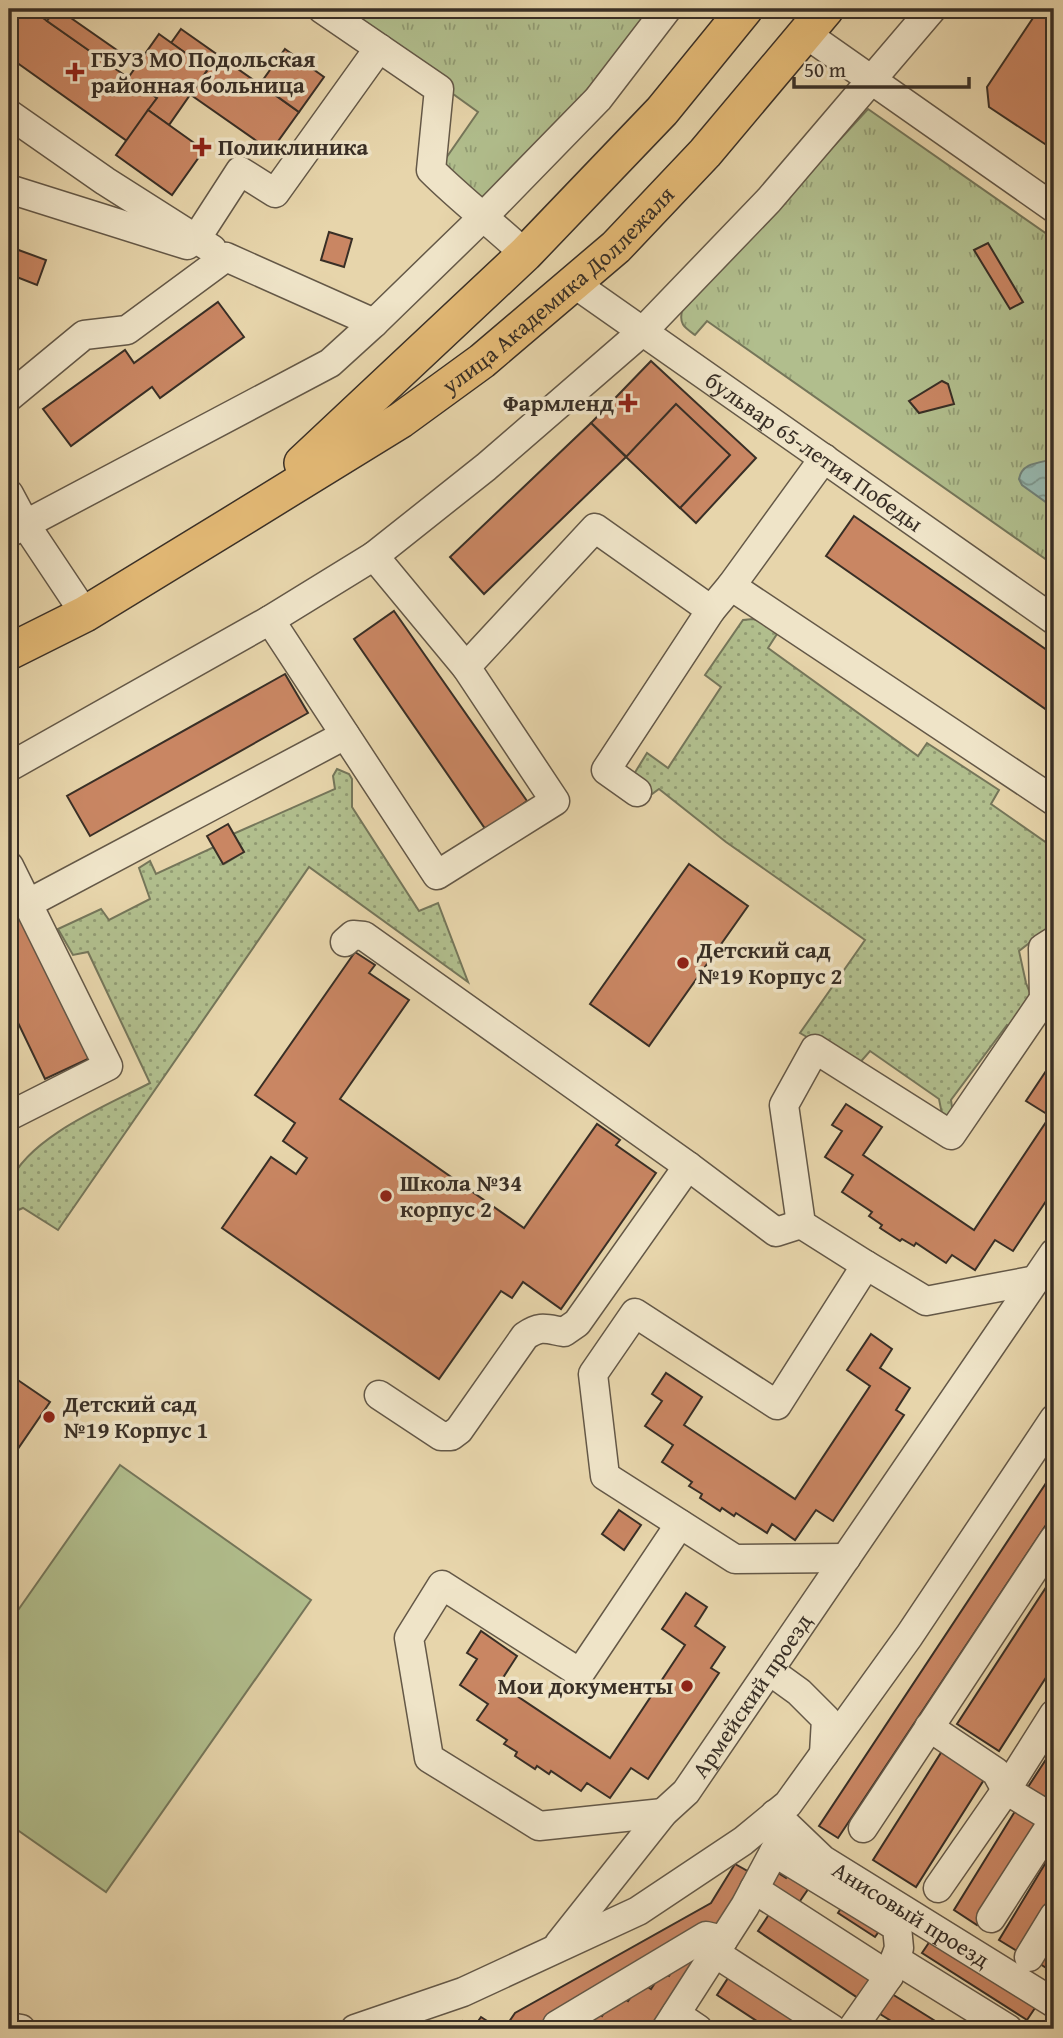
<svg xmlns="http://www.w3.org/2000/svg" width="1063" height="2038" font-family="'Gentium Book Plus',serif">
	<style>
		.grass { fill: url(#grass-dots); stroke: #75765a; stroke-width: 2 }
		.park { fill: url(#park-tufts); stroke: #75765a; stroke-width: 2 }
		.pitch { fill: #b1be8d; stroke: #75765a; stroke-width: 2 }
		.water { fill: url(#water-waves); stroke: #718178; stroke-width: 2 }
		.building { fill: #c98663; stroke: #392f26; stroke-width: 2 }
		.lines { fill: none; stroke-linecap: round; stroke-linejoin: round }
		.minor-casing { stroke: #645847; stroke-width: 31 }
		.major-casing { stroke: #392f26; stroke-width: 38 }
		.minor { stroke: #efe4c8; stroke-width: 28 }
		.major { stroke: #e4ba76; stroke-width: 35 }
		.poi-dot { fill: #8f2418; stroke: #efe4c8; stroke-width: 2.5 }
		.labels { text-anchor: middle; stroke-width: 7; stroke-linejoin: round; paint-order: stroke }
		.poi-label { font-size: 23px; font-weight: bold; fill: #392f26; stroke: #efe4c8; text-anchor: start }
		.street-label { font-size: 23px; fill: #392f26; stroke: #efe4c8 }
	</style>
	<defs>
		<pattern id="grass-dots" width="8" height="8" patternUnits="userSpaceOnUse" patternTransform="scale(1.75)"><rect width="8" height="8" fill="#b1be8d"/><path d="M2 2h.1M6 6h.1" fill="none" stroke="#919b73" stroke-width="1.8" stroke-linecap="round"/></pattern>
		<pattern id="park-tufts" width="24" height="20" patternUnits="userSpaceOnUse" patternTransform="scale(1.75)"><rect width="24" height="20" fill="#b1be8d"/><path d="M3 7l-1-3M5 7V3M7 7l1-3M15 17l-1-3M17 17v-4M19 17l1-3" fill="none" stroke="#919b73"/></pattern>
		<pattern id="water-waves" width="16" height="10" patternUnits="userSpaceOnUse" patternTransform="scale(1.75)"><rect width="16" height="10" fill="#97b8af"/><path d="M0 5q4-4 8 0t8 0" fill="none" stroke="#7c968e"/></pattern>
	</defs>
	<rect width="100%" height="100%" fill="#e7d5ab"/>
	<filter id="stains"><feTurbulence type="fractalNoise" baseFrequency=".00286" numOctaves="4"/><feColorMatrix values="0 0 0 0 .2 0 0 0 0 .09 0 0 0 0 .02 0 0 0 .5 -.17"/></filter>
	<radialGradient id="worn" r=".72"><stop offset=".6" stop-color="#630" stop-opacity="0"/><stop offset="1" stop-color="#630" stop-opacity=".3"/></radialGradient>
	<g class="grass">
		<polygon points="753,619 763,622 777,634 768,648 918,756 927,743 999,790 991,804 1054,848 1054,924 1019,951 1026,983 1032,998 1019,1031 1007,1025 951,1100 954,1122 944,1124 939,1099 870,1051 857,1066 800,1033 865,940 726,842 659,789 652,794 639,788 634,774 647,753 668,768 721,687 705,675 743,620"/>
		<path d="M337,769L349,774L352,779V807L419,911L438,903L468,982L309,867L58,1230L23,1208L9,1214C9,1205 6,1190 10,1182C30,1136 108,1105 150,1083L88,952L73,955L58,929L101,909L109,920L150,899L139,868L150,861L156,874L214,847L224,864L244,852L233,834L335,789L333,776Z"/>
	</g>
	<g class="park">
		<polygon points="335,9 657,9 484,209 435,174 478,112"/>
		<path d="M868,109L1054,239V565L707,321L695,335C684,327 679,324 682,311Z"/>
	</g>
	<polygon class="pitch" points="120,1465 311,1600 106,1892 9,1824 9,1623"/>
	<path class="water" d="M1054,459V508L1022,485L1019,479C1022,462 1040,463 1054,459Z"/>
	<g class="building">
		<polygon points="9,9 30,9 157,98 127,141 9,57"/>
		<polygon points="56,9 58,9 121,53 111,66 47,21"/>
		<polygon points="1039,9 1054,9 1054,150 989,107 987,87"/>
		<polygon points="181,29 299,112 271,151 191,95 208,69 171,43"/>
		<polygon points="159,34 208,69 169,125 148,110 157,98 128,78"/>
		<polygon points="285,49 324,77 299,112 260,84"/>
		<polygon points="148,110 204,150 172,195 116,155"/>
		<polygon points="329,232 352,239 344,267 321,260"/>
		<polygon points="988,243 1023,302 1010,309 974,250"/>
		<polygon points="13,248 46,260 37,285 9,274 9,260"/>
		<polygon points="218,302 244,337 160,398 152,387 71,446 43,409 125,350 134,363"/>
		<polygon points="651,361 756,458 696,523 591,423"/>
		<polygon points="942,381 948,384 954,404 919,413 909,401"/>
		<polygon points="676,404 730,455 680,508 626,457"/>
		<polygon points="591,423 626,457 484,594 450,557"/>
		<polygon points="854,516 1054,655 1054,715 826,556"/>
		<polygon points="394,611 527,801 486,830 354,639"/>
		<polygon points="285,674 308,713 90,836 67,796"/>
		<polygon points="228,824 244,852 223,864 207,836"/>
		<polygon points="689,864 748,906 649,1046 590,1004"/>
		<polygon points="9,888 90,1058 45,1079 9,1004"/>
		<polygon points="355,952 375,965 369,973 409,1000 340,1099 524,1228 597,1124 620,1140 616,1145 656,1173 561,1309 523,1282 512,1298 501,1291 439,1379 222,1228 271,1157 296,1174 307,1158 283,1141 295,1123 255,1095"/>
		<polygon points="1050,1065 1054,1067 1054,1189 1013,1251 995,1240 975,1270 952,1255 946,1263 916,1243 914,1246 902,1239 900,1241 880,1228 882,1225 869,1216 872,1212 842,1192 853,1175 825,1157 842,1131 832,1125 846,1104 882,1127 863,1155 974,1230 1050,1116 1026,1101"/>
		<polygon points="871,1334 892,1349 880,1368 910,1388 896,1410 904,1415 833,1521 816,1510 795,1540 772,1524 767,1533 736,1513 734,1516 722,1508 720,1511 700,1498 702,1494 689,1486 692,1482 662,1462 673,1445 645,1426 662,1401 652,1394 666,1373 702,1397 684,1425 795,1499 870,1386 847,1370"/>
		<polygon points="9,1374 50,1402 13,1456 9,1453"/>
		<polygon points="1054,1471 1054,1513 838,1838 819,1826"/>
		<polygon points="619,1510 641,1525 624,1550 602,1534"/>
		<polygon points="1054,1575 1054,1665 999,1751 957,1724"/>
		<polygon points="686,1593 707,1607 695,1626 725,1647 711,1668 719,1673 648,1779 631,1768 610,1798 587,1783 581,1791 551,1771 549,1774 537,1766 535,1769 515,1756 517,1752 504,1744 507,1740 477,1720 488,1704 460,1685 477,1659 467,1653 481,1631 517,1656 499,1684 610,1758 685,1645 662,1629"/>
		<polygon points="1054,1747 1054,1796 1051,1801 1028,1787"/>
		<polygon points="944,1748 987,1775 916,1887 873,1860"/>
		<polygon points="1017,1808 1041,1822 977,1925 954,1910"/>
		<polygon points="1054,1849 1054,1899 1022,1954 999,1940"/>
		<polygon points="735,1864 751,1873 729,1918 536,2026 542,2029 504,2029 515,2013 711,1903"/>
		<polygon points="793,1869 813,1882 798,1904 766,1884 775,1871 786,1878"/>
		<polygon points="845,1902 882,1927 875,1937 838,1913"/>
		<polygon points="770,1913 876,1984 864,2002 758,1931"/>
		<polygon points="932,1938 1037,2005 1027,2020 922,1953"/>
		<polygon points="1054,1941 1054,1973 1040,1964"/>
		<polygon points="683,1954 695,1962 652,2029 587,2029 584,2028 595,2011 602,2016 616,1993 628,2001 641,1982 651,1989 662,1972 669,1976"/>
		<polygon points="730,1975 812,2029 769,2029 717,1995"/>
		<polygon points="892,1994 948,2029 904,2029 880,2014"/>
		<polygon points="481,2017 498,2028 497,2029 458,2029 463,2021 474,2027"/>
	</g>
	<g class="lines">
		<defs>
			<g id="minor">
				<path d="M322,9L439,89L431,170C461,200 494,225 525,254"/>
				<polyline points="806,34 1054,208"/>
				<polyline points="9,114 105,181 212,249"/>
				<polyline points="9,189 187,245"/>
				<polyline points="196,239 240,171 275,193 379,48"/>
				<path id="s1" d="M575,284L1054,620"/>
				<polyline points="9,397 84,335 127,330 226,257 374,323"/>
				<polyline points="824,458 731,586 1054,801"/>
				<polyline points="9,494 25,524 85,614"/>
				<polyline points="9,533 330,363 374,323 482,218 598,99 667,9"/>
				<polyline points="374,556 486,467 643,331 769,200 932,9"/>
				<polyline points="270,620 374,556 466,667"/>
				<polyline points="9,767 270,620 437,875 555,801 466,667 595,528 711,610 731,586"/>
				<polyline points="637,792 606,770 711,610"/>
				<polyline points="9,866 108,1066 9,1116"/>
				<polyline points="27,904 345,735"/>
				<polyline points="345,942 353,935 364,936 688,1166 776,1232 801,1224"/>
				<polyline points="1044,999 1043,948 1054,941"/>
				<polyline points="866,1265 801,1224 784,1105 815,1049 951,1135 1044,999 1054,1010"/>
				<path d="M379,1395L441,1436H451L459,1430L525,1336C541,1325 546,1329 564,1332L577,1323L688,1166"/>
				<polyline points="846,1558 735,1559 605,1476 593,1374 635,1313 777,1405 866,1265 926,1301 1036,1280"/>
				<polyline points="770,1671 799,1692 826,1719 824,1754"/>
				<polyline points="929,1727 996,1772 1006,1790 1054,1819"/>
				<polyline points="663,1813 539,1826 429,1758 409,1638 442,1585 580,1673 680,1524"/>
				<path id="s2" d="M775,1814L823,1860L1054,2003"/>
				<polyline points="863,1828 1054,1539"/>
				<polyline points="774,1852 897,1927 899,1948 889,1976 852,2029"/>
				<polyline points="938,1888 1006,1790 1054,1714"/>
				<polyline points="754,1889 889,1976"/>
				<polyline points="991,1918 1054,1820"/>
				<path id="s3" d="M559,1944L663,1813L686,1792L1054,1253"/>
				<polyline points="715,1953 832,2029"/>
				<polyline points="1029,1957 1054,1916"/>
				<polyline points="895,1959 1008,2029"/>
				<polyline points="676,2014 698,2029"/>
				<polyline points="9,2027 21,2029"/>
				<polyline points="355,2029 463,1992 638,1911 743,1841 788,1804 909,1636 1054,1419"/>
				<polyline points="563,2029 557,2025 706,1936 723,1940"/>
				<polyline points="666,2029 745,1906 783,1835"/>
			</g>
			<g id="major">
				<polyline points="302,463 525,254 662,111 745,9"/>
				<path id="s4" d="M9,652L85,614L242,518L401,420L482,361L616,247L705,153L826,9"/>
			</g>
		</defs>
		<use href="#minor" class="minor-casing"/>
		<use href="#major" class="major-casing"/>
		<use href="#minor" class="minor"/>
		<use href="#major" class="major"/>
	</g>
	<g class="poi-dot">
		<path d="M71.5 61.5h7v7h7v7h-7v7h-7v-7h-7v-7h7z"/>
		<path d="M198.5 136.5h7v7h7v7h-7v7h-7v-7h-7v-7h7z"/>
		<path d="M624.5 392.5h7v7h7v7h-7v7h-7v-7h-7v-7h7z"/>
		<circle cx="683" cy="963" r="7"/>
		<circle cx="386" cy="1196" r="7"/>
		<circle cx="49" cy="1417" r="7"/>
		<circle cx="687" cy="1686" r="7"/>
	</g>
	<g class="labels">
		<g class="poi-label">
			<text x="91" y="67">ГБУЗ МО Подольская<tspan x="91" dy="26">районная больница</tspan></text>
			<text x="218" y="155">Поликлиника</text>
			<text x="614" y="411" text-anchor="end">Фармленд</text>
			<text x="697" y="958">Детский сад<tspan x="697" dy="26">№19 Корпус 2</tspan></text>
			<text x="400" y="1191">Школа №34<tspan x="400" dy="26">корпус 2</tspan></text>
			<text x="63" y="1412">Детский сад<tspan x="63" dy="26">№19 Корпус 1</tspan></text>
			<text x="673" y="1694" text-anchor="end">Мои документы</text>
		</g>
		<g class="street-label">
			<text dy="8" stroke="none"><textPath href="#s4" startOffset="660">улица Академика Доллежаля</textPath></text>
			<text dy="8" stroke="none"><textPath href="#s1" startOffset="292">бульвар 65-летия Победы</textPath></text>
			<text dy="8" stroke="none"><textPath href="#s3" startOffset="315">Армейский проезд</textPath></text>
			<text dy="8" stroke="none"><textPath href="#s2" startOffset="170">Анисовый проезд</textPath></text>
		</g>
	</g>
	<rect width="1063" height="2038" fill="none" stroke="#e7d5ab" stroke-width="35"/>
	<rect x="10" y="10" width="1042" height="2017" fill="none" stroke="#392f26" stroke-width="3.5"/>
	<rect x="18" y="18" width="1028" height="2003" fill="none" stroke="#392f26" stroke-width="2"/>
	<path d="M794 77v10h175v-10" fill="none" stroke="#392f26" stroke-width="3.5"/>
	<text x="804" y="77" font-size="21" fill="#392f26" stroke="#efe4c8" stroke-width="5" paint-order="stroke">50 m</text>
	<rect width="100%" height="100%" filter="url(#stains)"/>
	<rect width="100%" height="100%" fill="url(#worn)"/>
</svg>
